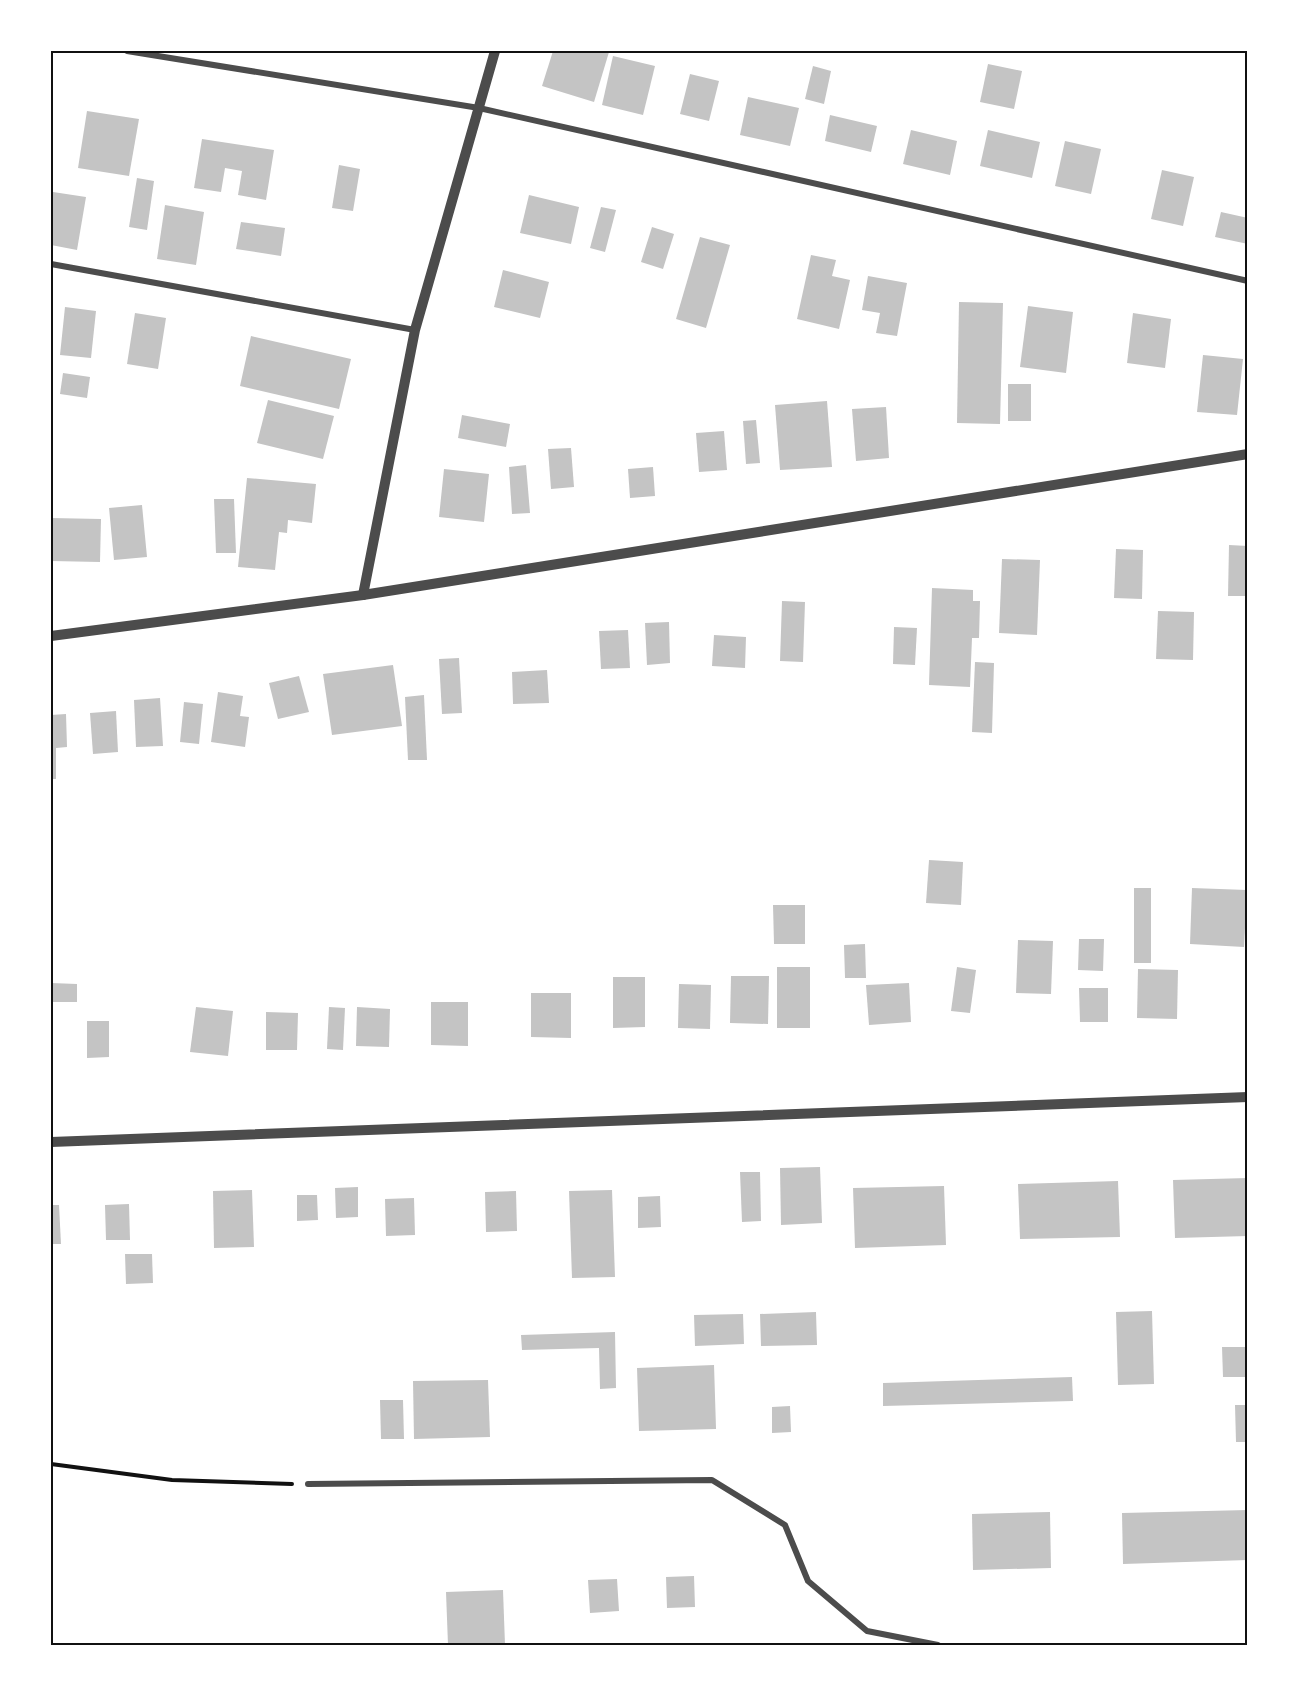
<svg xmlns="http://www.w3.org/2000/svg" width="1299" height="1696" font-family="'PT Sans Narrow',sans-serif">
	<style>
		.building { fill: #c4c4c4 }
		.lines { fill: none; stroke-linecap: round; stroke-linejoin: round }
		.path { stroke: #111; stroke-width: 4 }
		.minor { stroke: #4c4c4c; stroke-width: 6 }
		.tertiary { stroke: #4c4c4c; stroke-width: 10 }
		.neatline { fill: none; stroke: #111; stroke-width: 2 }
	</style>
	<rect width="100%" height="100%" fill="#fff"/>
	<g class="building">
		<polygon points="553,51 609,52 594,102 542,86"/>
		<polygon points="613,56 655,66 643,115 602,105"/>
		<polygon points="988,64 1022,71 1014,109 980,102"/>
		<polygon points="813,66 831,71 824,104 805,99"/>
		<polygon points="690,74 719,81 709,121 680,114"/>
		<polygon points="748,97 799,108 790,146 740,135"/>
		<polygon points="87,111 139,119 129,176 78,168"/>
		<polygon points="830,115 877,126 871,152 825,141"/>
		<polygon points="911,130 957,141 950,175 903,164"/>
		<polygon points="988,130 1040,142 1032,178 980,166"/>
		<polygon points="202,139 274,150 266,200 238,195 242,171 225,168 221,192 194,188"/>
		<polygon points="1065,141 1101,149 1091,194 1055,186"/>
		<polygon points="339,165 360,169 353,211 332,208"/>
		<polygon points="1162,170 1194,177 1183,226 1151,219"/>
		<polygon points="137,178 154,181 147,230 129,227"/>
		<polygon points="53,192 86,197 77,250 51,245 51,203"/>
		<polygon points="529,195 579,207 571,244 520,233"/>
		<polygon points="165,205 204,212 196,265 157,259"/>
		<polygon points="601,207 616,210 605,252 590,248"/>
		<polygon points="1221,212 1248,218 1248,244 1215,237"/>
		<polygon points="241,222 285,228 281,256 236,249"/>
		<polygon points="652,227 674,234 663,269 641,262"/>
		<polygon points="700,237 730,245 706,328 676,319"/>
		<polygon points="811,255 836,260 832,276 850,280 839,329 797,319"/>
		<polygon points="503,270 549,282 540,318 494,307"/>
		<polygon points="868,276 907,283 897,336 876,333 880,313 862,310"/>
		<polygon points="959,302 1003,303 1000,424 957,423"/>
		<polygon points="1028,306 1073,312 1066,373 1020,367"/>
		<polygon points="65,307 96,311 91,358 60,355"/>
		<polygon points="135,313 166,318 158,369 127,364"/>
		<polygon points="1133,313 1171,319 1165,368 1127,363"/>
		<polygon points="251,336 351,359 339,409 240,386"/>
		<polygon points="1203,355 1243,359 1237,415 1197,412"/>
		<polygon points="63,373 90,377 87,398 60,394"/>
		<rect x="1008" y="384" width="23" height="37"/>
		<polygon points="268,400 334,416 323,459 257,443"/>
		<polygon points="827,401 832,467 780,470 775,405"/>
		<polygon points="886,407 889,458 856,461 852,409"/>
		<polygon points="462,415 510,424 506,447 458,438"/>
		<polygon points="756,420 760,463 746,464 743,421"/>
		<polygon points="724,431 727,470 699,472 696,433"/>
		<polygon points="571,448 574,487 551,489 548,449"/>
		<polygon points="526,465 530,513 512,514 509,467"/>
		<polygon points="653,467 655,496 630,498 628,469"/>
		<polygon points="444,469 489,474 484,522 439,517"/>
		<polygon points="247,478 316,484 312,523 288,520 287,533 279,532 275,570 238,567"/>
		<polygon points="214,499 234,499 236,553 216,553"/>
		<polygon points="142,505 147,557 114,560 109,508"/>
		<polygon points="51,518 101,519 100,562 51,561"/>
		<polygon points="1229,545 1248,546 1248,596 1228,596"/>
		<polygon points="1116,549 1143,550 1142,599 1114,598"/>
		<polygon points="1002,559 1040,560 1037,635 999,633"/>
		<polygon points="932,588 973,590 973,601 980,601 979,638 972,638 970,687 929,685"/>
		<polygon points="782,601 805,602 803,662 780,661"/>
		<polygon points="1158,611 1194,612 1193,660 1156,659"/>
		<polygon points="669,622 670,663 647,665 645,623"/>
		<polygon points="894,627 917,628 915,665 893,664"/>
		<polygon points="628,630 630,668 601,669 599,631"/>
		<polygon points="714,635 746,637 745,668 712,666"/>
		<polygon points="459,658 462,713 442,714 439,659"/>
		<polygon points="975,662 994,663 992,733 972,732"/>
		<polygon points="393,665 402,726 332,735 323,674"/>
		<polygon points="547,670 549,703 513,704 512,672"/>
		<polygon points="299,676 309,712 278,719 269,683"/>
		<polygon points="218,692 243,696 240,716 249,717 245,747 211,742"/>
		<polygon points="424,695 427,760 408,760 405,697"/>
		<polygon points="160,698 163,746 136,747 134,700"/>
		<polygon points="184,702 203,704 199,744 180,742"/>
		<polygon points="116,711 118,752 93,754 90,713"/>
		<polygon points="66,714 67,747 56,748 56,779 51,779 51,715"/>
		<polygon points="929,860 963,862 961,905 926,903"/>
		<rect x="1134" y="888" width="17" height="75"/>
		<polygon points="1192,888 1247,890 1244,947 1190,944"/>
		<polygon points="773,905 805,905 805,944 774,944"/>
		<polygon points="1079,939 1104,939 1103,971 1078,970"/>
		<polygon points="1018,940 1053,941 1051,994 1016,993"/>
		<polygon points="865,944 866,978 845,978 844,945"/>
		<rect x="777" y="967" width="33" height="61"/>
		<polygon points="957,967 976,970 970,1013 951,1011"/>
		<polygon points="1138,969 1178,970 1177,1019 1137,1018"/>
		<polygon points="731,976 769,976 768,1024 730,1023"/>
		<polygon points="613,977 645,977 645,1027 613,1028"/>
		<polygon points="51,983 77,984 77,1002 51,1002"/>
		<polygon points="909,983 911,1022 869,1025 866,985"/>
		<polygon points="679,984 711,985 710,1029 678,1028"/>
		<polygon points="1079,988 1108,988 1108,1022 1080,1022"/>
		<polygon points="531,993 571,993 571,1038 531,1037"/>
		<polygon points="431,1002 468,1002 468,1046 431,1045"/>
		<polygon points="196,1007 233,1011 228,1056 190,1052"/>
		<polygon points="329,1007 345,1008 343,1050 327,1049"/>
		<polygon points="357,1007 390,1009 389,1047 356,1046"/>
		<polygon points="266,1012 298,1013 297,1050 266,1050"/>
		<polygon points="87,1021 109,1021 109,1057 87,1058"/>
		<polygon points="820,1167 822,1223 781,1225 780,1168"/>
		<polygon points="740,1172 760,1172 761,1221 742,1222"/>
		<polygon points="1248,1178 1248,1236 1175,1238 1173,1180"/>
		<polygon points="1118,1181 1120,1237 1020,1239 1018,1184"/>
		<polygon points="944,1186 946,1245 855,1248 853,1188"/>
		<polygon points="358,1187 358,1217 336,1218 335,1188"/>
		<polygon points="252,1190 254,1247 214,1248 213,1191"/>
		<polygon points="612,1190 615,1277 572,1278 569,1191"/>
		<polygon points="516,1191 517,1231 486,1232 485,1192"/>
		<polygon points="297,1195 317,1195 318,1220 297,1221"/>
		<polygon points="660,1196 661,1227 638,1228 638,1197"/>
		<polygon points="414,1198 415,1235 386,1236 385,1199"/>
		<polygon points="129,1204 130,1240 106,1240 105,1205"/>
		<polygon points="51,1205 59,1205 61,1244 51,1244"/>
		<polygon points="125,1254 152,1254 153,1283 126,1284"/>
		<polygon points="1152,1311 1154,1384 1118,1385 1116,1312"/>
		<polygon points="816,1312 817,1345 761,1346 760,1314"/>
		<polygon points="743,1314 744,1344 695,1346 694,1315"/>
		<polygon points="615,1332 616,1388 600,1389 599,1348 522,1350 521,1335"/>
		<polygon points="1222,1347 1245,1347 1246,1377 1223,1377"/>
		<polygon points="714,1365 716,1429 639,1431 637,1368"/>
		<polygon points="1072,1377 1073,1401 883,1406 883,1383"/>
		<polygon points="488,1380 490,1437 414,1439 413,1381"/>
		<polygon points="380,1400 403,1400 404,1439 381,1439"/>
		<polygon points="1235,1405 1248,1405 1248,1442 1236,1442"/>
		<polygon points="790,1406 791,1432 772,1433 772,1407"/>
		<polygon points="1248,1510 1248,1560 1123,1564 1122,1513"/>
		<polygon points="1050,1512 1051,1568 973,1570 972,1514"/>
		<polygon points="694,1576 695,1607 667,1608 666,1577"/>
		<polygon points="617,1579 619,1611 590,1613 588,1580"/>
		<polygon points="503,1590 505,1645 448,1645 446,1592"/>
	</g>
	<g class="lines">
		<polyline class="path" points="51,1464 172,1480 292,1484"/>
		<g class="minor">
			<polyline points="127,51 479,108 1248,281"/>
			<polyline points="51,264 415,330"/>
			<polyline points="308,1484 712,1480 785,1525 808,1581 867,1631 938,1645"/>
		</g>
		<g class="tertiary">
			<polyline points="363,595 415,330 495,51"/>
			<polyline points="51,636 363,595 1248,454"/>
			<polyline points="51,1142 1248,1097"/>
		</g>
	</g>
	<rect width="1299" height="1696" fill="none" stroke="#ffffff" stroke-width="105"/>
	<rect x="52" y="52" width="1194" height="1592" class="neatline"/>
</svg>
